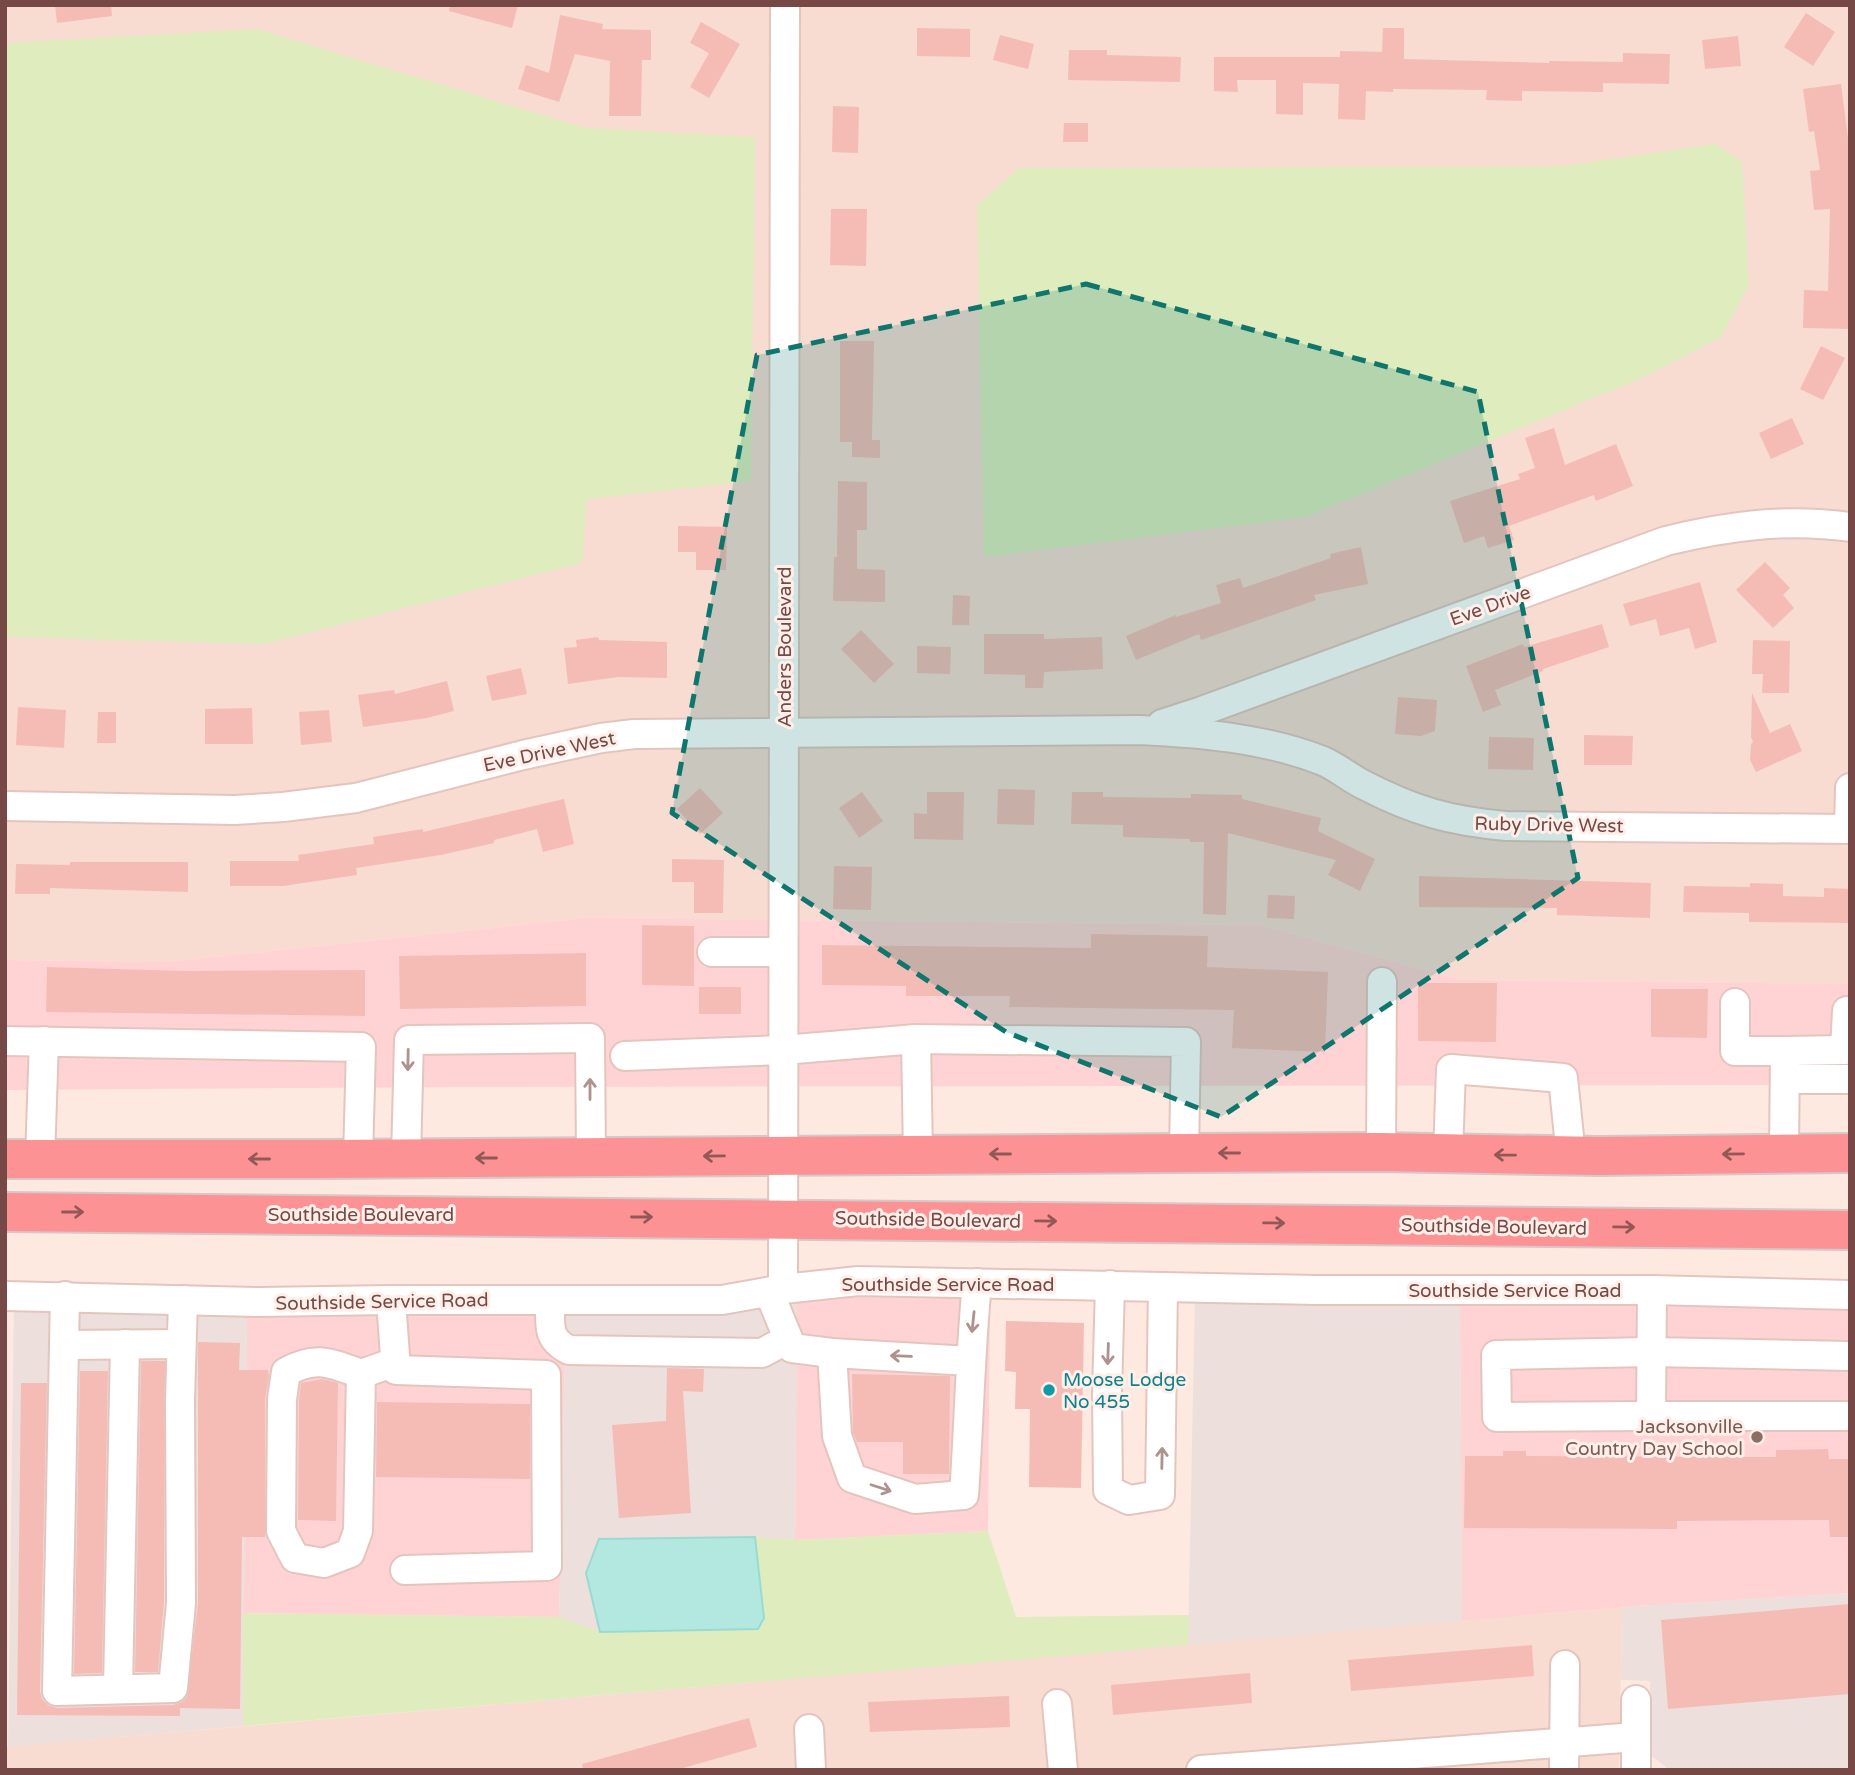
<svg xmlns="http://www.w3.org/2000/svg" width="1855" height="1775" font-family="'Varela Round',sans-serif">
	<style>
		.residential { fill: #f8dbd1 }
		.commercial { fill: #ffd3d3 }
		.industrial { fill: #ecdfdc }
		.green { fill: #deecbe }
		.water { fill: #b3e8e0; stroke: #99dbd2; stroke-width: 2 }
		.building { fill: #f5bcb6 }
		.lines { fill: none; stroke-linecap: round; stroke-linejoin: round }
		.minor-casing { stroke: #e4c5be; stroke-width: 32 }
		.highway-casing { stroke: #d6c8c8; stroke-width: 42 }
		.minor { stroke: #fff; stroke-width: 28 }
		.highway { stroke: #fd9295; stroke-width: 38 }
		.oneway { stroke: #ad9290 }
		.oneway2 { stroke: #915856 }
		.marked { fill: #0f766e; fill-opacity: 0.2; stroke: #0f766e; stroke-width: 5; stroke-dasharray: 14 9; stroke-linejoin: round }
		.culture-dot { fill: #0f9aa8; stroke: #ffefe8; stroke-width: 2.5 }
		.education-dot { fill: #8d6e63; stroke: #ffefe8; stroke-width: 2.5 }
		.labels { text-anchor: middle; stroke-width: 6; stroke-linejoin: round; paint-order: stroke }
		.street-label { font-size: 19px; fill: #764946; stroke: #ffefe8 }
		.culture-label { font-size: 19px; fill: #0d838f; stroke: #ffefe8; text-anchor: start }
		.education-label { font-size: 19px; fill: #785e54; stroke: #ffefe8; text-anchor: end }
	</style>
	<rect width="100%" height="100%" fill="#fee9e0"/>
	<g class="residential">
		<polygon points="5,5 1850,5 1850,984 1462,980 1259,925 589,918 167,962 5,960"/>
		<polygon points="1622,1607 1619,1770 5,1770 5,1747"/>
	</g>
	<g class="commercial">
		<polygon points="589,918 1259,925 1462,980 1850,984 1850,1085 461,1087 5,1090 5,960 167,962"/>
		<polygon points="853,1291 990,1294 988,1531 795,1540 797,1301"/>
		<polygon points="1460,1301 1850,1309 1850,1593 1622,1607 1462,1621"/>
		<polygon points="247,1305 566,1309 559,1617 243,1613"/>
	</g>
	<g class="industrial">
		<polygon points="1195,1296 1460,1301 1462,1621 1188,1645"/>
		<polygon points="797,1301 795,1540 755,1537 586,1573 600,1632 559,1617 566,1309"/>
		<polygon points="14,1302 247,1305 243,1726 8,1747"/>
		<polygon points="1850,1593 1850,1770 1666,1770 1666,1767 1650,1755 1650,1681 1621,1680 1622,1607"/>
	</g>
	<g class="green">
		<polygon points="257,29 586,128 755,137 751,481 587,499 582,563 264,644 5,637 5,43"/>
		<polygon points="1715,144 1742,162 1749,285 1721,337 1644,377 1306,517 984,557 977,205 1019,168 1565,166"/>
		<polygon points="988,1531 1016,1617 1189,1615 1188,1645 243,1726 243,1613 559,1617 600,1632 764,1618 755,1537 795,1540"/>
	</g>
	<polygon class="water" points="755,1537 764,1618 758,1629 600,1632 586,1573 599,1539"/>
	<g class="building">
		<polygon points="55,5 111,5 112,16 57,23"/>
		<polygon points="450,5 518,5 512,28 449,11"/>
		<polygon points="1806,13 1835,32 1813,66 1784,47"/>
		<polygon points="560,15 603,24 602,29 651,30 651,60 642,60 641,116 609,116 610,61 575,54 559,102 518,89 526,65 549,73"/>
		<polygon points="701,22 740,44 709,98 690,87 709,53 690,43"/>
		<polygon points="917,28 970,29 970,57 917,56"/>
		<polygon points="1383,28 1404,28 1404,59 1549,63 1549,61 1623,62 1623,53 1670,54 1669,84 1603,83 1603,92 1522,91 1522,101 1486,100 1487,90 1393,89 1393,92 1366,91 1365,120 1338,119 1339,84 1303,83 1303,115 1276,114 1276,80 1237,80 1238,92 1214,91 1214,57 1340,57 1340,51 1382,52"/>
		<polygon points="1000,35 1034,44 1028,69 993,60"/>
		<polygon points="1738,36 1741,66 1705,69 1702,40"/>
		<polygon points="1069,50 1107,50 1107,55 1181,57 1180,82 1068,80"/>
		<polygon points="1841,84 1850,154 1850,329 1803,328 1804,290 1828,291 1830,209 1814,210 1810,171 1820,170 1814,131 1809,132 1803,89"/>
		<polygon points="833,106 859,107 858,153 832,152"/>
		<polygon points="1064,123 1088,123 1088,142 1063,142"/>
		<polygon points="831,209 867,209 866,266 830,265"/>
		<polygon points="840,341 874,341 872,440 880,440 880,458 852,457 852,442 840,442"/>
		<polygon points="1821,346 1845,358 1823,400 1800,389"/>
		<polygon points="1792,418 1804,444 1771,459 1759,433"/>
		<polygon points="1554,428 1565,465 1616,444 1633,486 1596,501 1594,495 1509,526 1514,540 1488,548 1484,536 1464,543 1450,501 1520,479 1518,474 1535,468 1525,438"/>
		<polygon points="838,481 867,482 867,530 857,530 857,569 885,570 885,602 833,601 834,557 837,557"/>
		<polygon points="678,526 727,527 726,570 696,570 696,552 678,552"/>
		<polygon points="1361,547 1368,584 1314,595 1316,600 1201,640 1199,634 1136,660 1126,636 1176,615 1176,617 1221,603 1216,585 1240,578 1243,588 1331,558 1330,554"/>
		<polygon points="1765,562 1790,588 1783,595 1794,608 1773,628 1736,590"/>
		<polygon points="1700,582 1717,642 1695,649 1689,628 1660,636 1656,619 1630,626 1623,604"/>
		<polygon points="953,595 970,596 969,625 952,625"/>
		<polygon points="1602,624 1609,647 1543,669 1543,671 1495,690 1501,705 1483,712 1466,666 1523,644 1524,647"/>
		<polygon points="861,630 894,664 874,683 841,649"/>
		<polygon points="984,634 1044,634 1044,639 1102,637 1103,669 1044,672 1043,688 1025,688 1025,675 984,674"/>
		<polygon points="598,637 599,640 667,642 667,678 618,677 568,684 564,648 577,647 576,640"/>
		<polygon points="1753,640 1790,641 1789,693 1762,693 1763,674 1752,674"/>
		<polygon points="917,646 951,647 950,674 917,673"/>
		<polygon points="521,668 527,694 492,701 486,676"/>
		<polygon points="447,681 454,711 427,718 363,727 358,695 394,690 395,694"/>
		<polygon points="1752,693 1770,733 1790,724 1802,751 1756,772 1750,760 1751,744 1753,742 1751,737"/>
		<polygon points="1398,697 1437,700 1435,731 1421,736 1395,734"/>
		<polygon points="18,707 66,710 64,748 16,745"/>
		<polygon points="252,708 253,744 205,744 205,709"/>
		<polygon points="329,710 332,742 301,745 299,712"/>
		<polygon points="98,712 116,712 116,743 97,743"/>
		<polygon points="1584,735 1633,736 1632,765 1584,765"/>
		<polygon points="1489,737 1534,738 1533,770 1488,769"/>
		<polygon points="700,788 723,813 700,834 677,809"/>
		<polygon points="998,789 1035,790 1034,825 997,824"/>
		<polygon points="862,792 883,821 859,838 839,808"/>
		<polygon points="927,792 964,792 963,840 914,839 914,813 927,814"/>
		<polygon points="1072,792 1103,792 1103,797 1191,798 1191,794 1242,795 1242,799 1321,818 1318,831 1375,859 1360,891 1328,875 1336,860 1228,833 1226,915 1203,914 1204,842 1190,842 1190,839 1123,837 1123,825 1071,824"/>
		<polygon points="564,799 574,844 543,852 537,829 494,840 494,843 441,855 356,868 357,875 283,886 230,886 230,861 299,861 298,855 374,844 373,837 423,829 423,832"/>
		<polygon points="672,859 724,860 723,913 694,913 694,882 672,882"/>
		<polygon points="70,862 188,862 188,892 50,888 50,894 15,894 16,864 70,865"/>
		<polygon points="834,866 872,867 871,910 833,909"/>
		<polygon points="1419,876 1651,883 1650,918 1557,915 1557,908 1419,907"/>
		<polygon points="1750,883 1783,884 1783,896 1824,897 1824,888 1850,889 1850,923 1749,922 1749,913 1683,912 1684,886 1750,887"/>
		<polygon points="1268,895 1295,896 1294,919 1267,918"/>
		<polygon points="642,925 694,926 694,986 642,985"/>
		<polygon points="1091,934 1208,936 1207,967 1328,972 1325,1052 1232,1048 1234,1010 1009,1007 1010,996 906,996 906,986 822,985 822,945 1091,948"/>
		<polygon points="586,953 586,1006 400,1009 399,956"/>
		<polygon points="47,967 185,971 365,970 365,1016 46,1012"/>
		<polygon points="1418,983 1497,983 1496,1042 1418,1041"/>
		<rect x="699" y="987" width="42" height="27"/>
		<polygon points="1651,989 1708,989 1707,1038 1651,1037"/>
		<polygon points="1006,1321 1084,1323 1081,1488 1029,1487 1030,1409 1015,1409 1016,1372 1005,1371"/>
		<polygon points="198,1342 240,1343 239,1370 268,1370 269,1376 265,1399 265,1537 242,1537 240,1709 180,1708 180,1716 17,1715 21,1383 47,1383 40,1691 42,1699 48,1705 57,1708 173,1705 182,1702 187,1697 198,1603"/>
		<polygon points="141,1361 165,1361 164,1602 158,1672 135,1672"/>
		<polygon points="667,1368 704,1369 703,1392 683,1391 691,1513 619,1518 612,1425 666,1421"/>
		<polygon points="80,1371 108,1371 102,1673 74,1674"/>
		<polygon points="852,1374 950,1376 949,1474 903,1474 903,1442 857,1442 853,1433"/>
		<polygon points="322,1379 338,1383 336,1521 298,1520 299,1400 301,1383"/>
		<polygon points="377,1402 530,1404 530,1479 376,1477"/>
		<polygon points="1828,1449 1829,1459 1850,1459 1850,1537 1830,1537 1829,1520 1677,1521 1677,1529 1464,1528 1465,1456 1503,1456 1503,1451 1526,1451 1526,1456 1776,1457 1776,1450"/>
		<polygon points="1850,1604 1850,1694 1668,1709 1661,1620"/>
		<polygon points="1532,1645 1534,1676 1351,1691 1348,1660"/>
		<polygon points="1250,1673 1252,1703 1113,1715 1111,1685"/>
		<polygon points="1009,1696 1010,1727 870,1732 868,1702"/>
		<polygon points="749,1718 757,1747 676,1770 583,1770 582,1764"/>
	</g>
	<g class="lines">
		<defs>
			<g id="minor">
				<path d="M1162,724L1202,711L1666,541C1727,526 1786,518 1850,527"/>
				<path d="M5,806L235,810L283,807L356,798L523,755L601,738L634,734L1139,730C1201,733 1265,738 1323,761C1337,767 1350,778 1364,785C1414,811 1450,821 1506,826L1850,829"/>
				<polyline points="1849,829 1850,788"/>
				<polyline points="712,952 783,952"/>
				<polyline points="1735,1003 1735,1051 1785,1051 1784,1154"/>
				<polyline points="916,1039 918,1155"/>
				<polyline points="5,1041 361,1047 358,1159"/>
				<polyline points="1785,1051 1845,1050 1847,1011"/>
				<polyline points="625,1056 783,1050 916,1039 1186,1042 1184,1153"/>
				<polyline points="1785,1079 1850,1079"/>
				<polyline points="1381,1152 1382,982"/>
				<polyline points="1448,1154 1451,1069 1563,1078 1571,1156"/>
				<polyline points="40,1159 44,1041"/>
				<polyline points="406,1159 409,1040 590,1038 591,1157"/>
				<polyline points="1110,1285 1107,1394 1108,1490 1129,1500 1160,1495 1163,1287"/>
				<polyline points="783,1289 785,5"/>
				<polyline points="1652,1290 1651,1416 1850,1416"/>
				<polyline points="769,1292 792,1348 832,1353"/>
				<polyline points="5,1296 259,1302 391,1300 722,1300 783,1289 858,1281 1316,1290 1652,1290 1850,1295"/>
				<polyline points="65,1296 57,1691 173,1688 181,1603 180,1400 183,1300"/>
				<polyline points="391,1300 396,1370 546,1375 547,1566 405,1570"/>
				<path d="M550,1300C551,1324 545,1338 569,1350L762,1353L788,1339"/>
				<polyline points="64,1345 181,1344"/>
				<path d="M970,1361L832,1353L837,1436L852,1478L915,1499L964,1495C969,1424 970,1354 977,1283"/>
				<path d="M361,1374C331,1363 316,1355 286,1372L282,1399L281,1531L295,1558L324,1563L350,1553L358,1531L361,1374L395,1362"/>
				<polyline points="1651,1416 1497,1417 1496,1355 1650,1352 1850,1356"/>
				<polyline points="118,1689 125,1344"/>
				<polyline points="1057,1704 1063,1770"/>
				<polyline points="809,1729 811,1770"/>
				<polyline points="1201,1770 1636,1737"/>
				<polyline points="1564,1770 1565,1665"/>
				<polyline points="1636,1770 1636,1700"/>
			</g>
			<g id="highway">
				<polyline points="5,1159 322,1159 1184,1153 1381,1152 1599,1156 1850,1153"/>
				<polyline points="5,1212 1850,1230"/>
			</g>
		</defs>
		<use href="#minor" class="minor-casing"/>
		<use href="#highway" class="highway-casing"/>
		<use href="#minor" class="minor"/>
		<use href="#highway" class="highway"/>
	</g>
	<defs><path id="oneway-shaft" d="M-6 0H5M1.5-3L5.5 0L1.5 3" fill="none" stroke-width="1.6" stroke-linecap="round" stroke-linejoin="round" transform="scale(1.75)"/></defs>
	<g class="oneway">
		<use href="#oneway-shaft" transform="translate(408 1060) rotate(91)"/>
		<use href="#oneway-shaft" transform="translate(590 1089) rotate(-90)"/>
		<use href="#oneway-shaft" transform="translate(973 1322) rotate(96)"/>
		<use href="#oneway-shaft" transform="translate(1108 1354) rotate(92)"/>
		<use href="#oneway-shaft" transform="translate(901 1356) rotate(-178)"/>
		<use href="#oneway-shaft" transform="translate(1162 1458) rotate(-89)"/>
		<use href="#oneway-shaft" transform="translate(881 1488) rotate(18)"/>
	</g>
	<g class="oneway2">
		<use href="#oneway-shaft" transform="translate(1229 1153) rotate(180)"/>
		<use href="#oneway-shaft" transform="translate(1000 1154) rotate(180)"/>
		<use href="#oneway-shaft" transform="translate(1733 1154) rotate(179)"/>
		<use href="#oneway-shaft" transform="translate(1505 1155) rotate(-179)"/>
		<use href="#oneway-shaft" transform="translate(714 1156) rotate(179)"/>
		<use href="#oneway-shaft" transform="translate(486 1158) rotate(180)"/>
		<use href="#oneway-shaft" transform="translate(259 1159) rotate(-180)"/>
		<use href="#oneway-shaft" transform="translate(73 1212)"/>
		<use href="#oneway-shaft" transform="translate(642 1217)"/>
		<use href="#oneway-shaft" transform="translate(1046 1221) rotate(1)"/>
		<use href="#oneway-shaft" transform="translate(1274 1223) rotate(1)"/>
		<use href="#oneway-shaft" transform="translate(1624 1227) rotate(1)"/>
	</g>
	<path class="marked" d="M1086,284L1478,392L1578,878L1221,1117L1006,1032L672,813L757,355Z"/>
	<circle class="culture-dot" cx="1049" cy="1390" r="7"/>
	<circle class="education-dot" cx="1757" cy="1437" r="7"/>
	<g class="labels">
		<g class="street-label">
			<text transform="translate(1490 605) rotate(-20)" y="7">Eve Drive</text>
			<text transform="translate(784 647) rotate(-90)" y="7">Anders Boulevard</text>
			<text transform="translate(549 751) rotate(-12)" y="7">Eve Drive West</text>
			<text transform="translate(1549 824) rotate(1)" y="7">Ruby Drive West</text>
			<text x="361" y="1221">Southside Boulevard</text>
			<text transform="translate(928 1219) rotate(1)" y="7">Southside Boulevard</text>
			<text transform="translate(1494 1226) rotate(1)" y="7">Southside Boulevard</text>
			<text x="948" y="1291">Southside Service Road</text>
			<text x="1515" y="1297">Southside Service Road</text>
			<text transform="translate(382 1301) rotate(-1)" y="7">Southside Service Road</text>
		</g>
		<g class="culture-label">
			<text x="1063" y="1386">Moose Lodge<tspan x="1063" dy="22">No 455</tspan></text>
		</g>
		<g class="education-label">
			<text x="1743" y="1433">Jacksonville<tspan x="1743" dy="22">Country Day School</tspan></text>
		</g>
	</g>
	<rect width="1855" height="1775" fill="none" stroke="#764946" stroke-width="14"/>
</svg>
